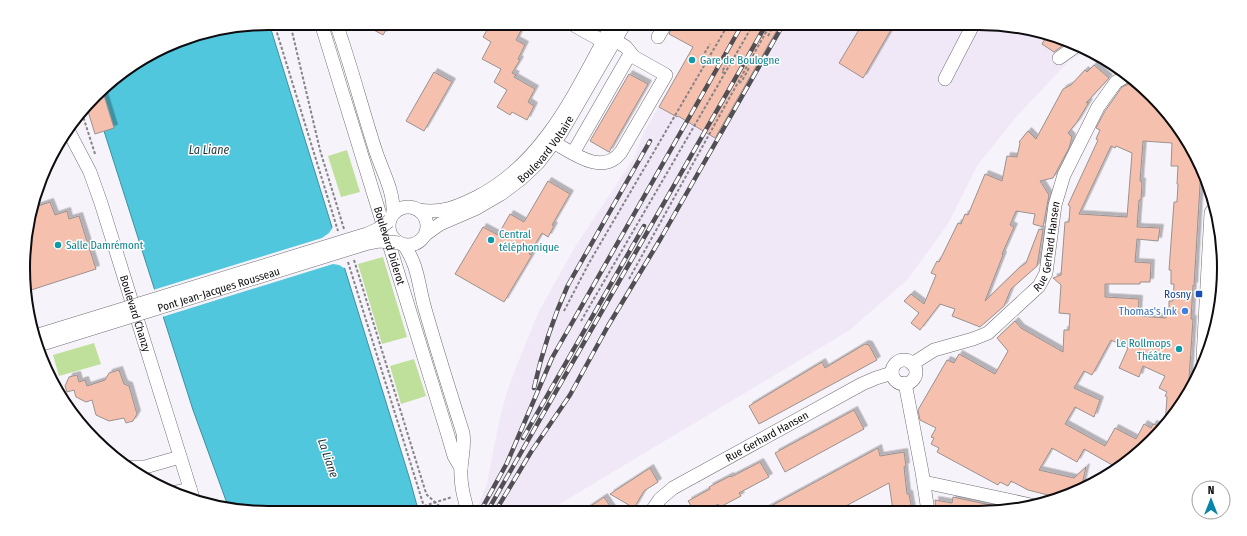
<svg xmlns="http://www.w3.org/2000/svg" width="1247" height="536" font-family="'Fira Sans Condensed',sans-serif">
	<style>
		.built { fill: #f0e8f6 }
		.green { fill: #bee09a }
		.water { fill: #51c7de; stroke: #3d8fa0 }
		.pier { fill: #f7f3fa }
		.building { fill: #f5c1ae; stroke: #9a918f; fill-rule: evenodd; filter: url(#shadow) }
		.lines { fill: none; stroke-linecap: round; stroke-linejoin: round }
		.minor-casing { stroke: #716d74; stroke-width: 14 }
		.major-casing { stroke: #716d74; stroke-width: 18 }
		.path { stroke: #868388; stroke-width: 2; stroke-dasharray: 3 2; stroke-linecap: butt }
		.minor { stroke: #fff; stroke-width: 13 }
		.major { stroke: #fff; stroke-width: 17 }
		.rail-casing { stroke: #514f53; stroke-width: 4.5 }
		.rail { stroke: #fff; stroke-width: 3; stroke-dasharray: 9; stroke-linecap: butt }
		.minor-bridge-casing { stroke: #716d74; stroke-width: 14; stroke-linecap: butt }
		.minor-bridge { stroke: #fff; stroke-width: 13 }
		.culture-dot { fill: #0f9aa8; stroke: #fff; stroke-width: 1.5 }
		.transit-dot { fill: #1a4fb4; stroke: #fff; stroke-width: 1.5 }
		.shop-dot { fill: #3f7fe0; stroke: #fff; stroke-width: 1.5 }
		.labels { text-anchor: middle; stroke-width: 3; stroke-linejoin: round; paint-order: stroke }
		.culture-label { font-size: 11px; fill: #0d838f; stroke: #fff; text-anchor: start }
		.street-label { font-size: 11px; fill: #0e0c0f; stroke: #fff }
		.transit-label { font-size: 11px; fill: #164399; stroke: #fff; text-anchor: end }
		.shop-label { font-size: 11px; fill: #366cbe; stroke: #fff; text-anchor: end }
		.water-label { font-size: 12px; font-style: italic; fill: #1e3338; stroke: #fff }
		.rim { fill: none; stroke: #0e0c0f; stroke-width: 2 }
	</style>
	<defs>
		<filter id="shadow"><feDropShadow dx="3.5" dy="-3.5" stdDeviation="0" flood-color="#0004"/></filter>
	</defs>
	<rect width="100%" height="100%" fill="#f7f3fa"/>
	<polygon class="built" points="669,23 979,23 1058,36 1085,52 1069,61 1017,116 977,166 948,224 908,279 850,330 546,512 481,512 478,505 487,484 499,421 507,392 516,367 539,311 575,247 634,158 644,132 693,48 664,31"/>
	<g class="green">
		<polygon points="347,150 360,192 341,197 328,156"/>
		<polygon points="383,257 407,337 382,344 358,264"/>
		<polygon points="94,343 101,364 59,376 53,355"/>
		<polygon points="414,359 426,396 401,404 390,366"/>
	</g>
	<polygon class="water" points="269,23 410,480 419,513 268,513 228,506 193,410 104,131 114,128 102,89 107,84 189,36"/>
	<polygon class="pier" points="335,226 347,267 344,268 339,265 333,264 162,317 153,290 322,238 329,233 333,227"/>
	<g class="building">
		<polygon points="361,23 390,23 383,35"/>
		<polygon points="491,23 525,23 516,40 525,45 518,59 520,60 512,73 516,75 514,77 535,89 528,102 534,106 527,120 512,112 510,115 497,107 507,90 494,82 501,69 482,59 491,42 483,37"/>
		<polygon points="674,23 781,23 715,138 678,116 677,117 659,107 693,47 669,34"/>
		<polygon points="863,23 895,23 863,78 839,63"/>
		<polygon points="1048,34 1058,36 1066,40 1062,46 1054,52 1042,44"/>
		<polygon points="1094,65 1109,78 1086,103 1089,102 1077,122 1068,133 1072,137 1069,148 1053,178 1040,181 1049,195 1043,227 1033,224 1035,214 1016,211 1010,225 1014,227 1002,254 1003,255 985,301 1021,266 1020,267 1026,263 1039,229 1043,230 1037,266 1011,289 1004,306 980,327 952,316 955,309 940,304 920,330 911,323 919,313 904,301 911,294 924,304 936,275 931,273 937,261 939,262 958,223 961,224 965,214 968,215 985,174 1002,181 1007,156 1017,157 1020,143 1019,142 1028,131 1036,139 1063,89 1071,85 1085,70 1087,72"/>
		<polygon points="434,72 452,82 424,131 406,121"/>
		<polygon points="629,74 648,84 609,152 590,141"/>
		<path d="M1136,81L1141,84L1199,160L1201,168L1194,286L1193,285L1191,319H1193L1188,394L1183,404L1165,425L1167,397L1165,396L1167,392L1159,388L1165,376L1143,366L1139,377L1119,368L1128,348L1111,340L1092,375L1084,371L1074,388L1100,400L1094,417L1075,407L1065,424L1105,446L1115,428L1136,439L1144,424L1151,428L1153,424L1162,427L1140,452L1119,466L1117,465L1114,466L1084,449L1077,462L1052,448L1039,470L1074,478L1086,467L1081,489L1073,494L1060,498L1028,490L1011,481L1008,486L1000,482L998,485L937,452L939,448L931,444L934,438L931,437L936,428L920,420L918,410L947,360L954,363L959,354L995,374L1008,351L997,338L1015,321L1021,328L1063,352L1064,330H1069L1070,314L1059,313L1061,285L1053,278L1061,275L1065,222H1069L1070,206L1068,205L1098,140L1096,139L1100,130L1096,128L1105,111L1122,87ZM1143,141L1172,143L1171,166H1178L1177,184H1178L1177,202H1174L1169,270H1171V284H1174L1173,301H1169V312H1166V318L1138,316L1139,299L1105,297V284H1140V282H1150L1151,263L1135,262L1137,239L1158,241L1160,228L1137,227L1139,200H1141L1142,182L1140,181ZM1111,146L1115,148L1116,146L1132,153L1127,217L1079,214Z"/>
		<polygon points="102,89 114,128 95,134 87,108"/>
		<polygon points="548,181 570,194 552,225 554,226 548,237 542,233 529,254 532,255 504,302 455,274 483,227 498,235 510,214 524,222"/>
		<polygon points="50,202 55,215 67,211 69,219 79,216 96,269 28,291 28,220 32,208"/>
		<polygon points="865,344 869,345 877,360 759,424 749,406 822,362 825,368"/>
		<polygon points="119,370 124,384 129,386 137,414 133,421 126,423 124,418 109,421 96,415 92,400 86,402 76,397 74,390 67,392 65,386 69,377 77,375 79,382 85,380 87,386 105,380 109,373"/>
		<polygon points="854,410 864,429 785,472 775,453"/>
		<polygon points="878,448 880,456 904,452 906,466 904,467 907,494 909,494 912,511 893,511 889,483 842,508 844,511 760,512"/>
		<polygon points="760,462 769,477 739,493 741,496 720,507 718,504 704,512 695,512 688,501 710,489 709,487 730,476 731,477"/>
		<polygon points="650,468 658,482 644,491 634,508 610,494"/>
		<polygon points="604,497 614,512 582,512"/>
		<polygon points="953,497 1000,507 1000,511 936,511 935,500 952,503"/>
	</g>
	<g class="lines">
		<defs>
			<g id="minor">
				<path id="s1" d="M321,23L447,432L454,456L461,468"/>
				<path d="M336,23C351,65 362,109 376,152C383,173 394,191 393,213"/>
				<polyline points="570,23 611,46"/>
				<polyline points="658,37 666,23"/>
				<polyline points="1059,58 1076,46"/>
				<polyline points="945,79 974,23"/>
				<path id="s2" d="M68,130L90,172L101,203L194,501"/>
				<path d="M555,143C574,154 603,176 621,152L666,75L634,57L626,47L608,36"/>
				<polyline points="573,153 630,54"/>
				<circle cx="408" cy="226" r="19"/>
				<path d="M419,210C440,214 457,207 477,197C546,162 577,88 613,23"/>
				<path id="s3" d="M426,234L440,224L477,208L501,194L521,179L538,163L561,133L625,23"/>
				<path d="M404,245C419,267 418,285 425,309C437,351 450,392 463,433C465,445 462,456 461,468C460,484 464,498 468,512"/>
				<circle cx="904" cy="372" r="12"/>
				<path id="s4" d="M912,364L934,350L973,339L988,333L1039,286L1046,273L1055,205L1064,175L1098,107L1116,82L1126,76"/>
				<polyline points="905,383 922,472 928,511"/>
				<polyline points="132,467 145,467 180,457"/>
				<polyline points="924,482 1031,505"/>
				<polyline points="176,492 190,489"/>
				<path id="s5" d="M651,512L660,499L673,488L862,384L876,378L892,373"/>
			</g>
			<polyline id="major" points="1205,358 1213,213"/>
		</defs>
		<use href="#minor" class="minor-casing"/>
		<use href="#major" class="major-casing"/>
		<g class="path">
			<polyline points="274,23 338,231"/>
			<polyline points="290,23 320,150 344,229"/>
			<polyline points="681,23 682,23"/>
			<polyline points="685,23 689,25 690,23"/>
			<polyline points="749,25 750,23"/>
			<polyline points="768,36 775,23"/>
			<polyline points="705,64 700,61 710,44"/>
			<polyline points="725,73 722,72 730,57"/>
			<polyline points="739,83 742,81 749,68"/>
			<polyline points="82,113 95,154"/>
			<polyline points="354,260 425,490 427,495 446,512"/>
			<polyline points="348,262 426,513"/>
			<polyline points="629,279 771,23"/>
			<polyline points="564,311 589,263 729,23"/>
			<polyline points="581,321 754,23"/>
			<polyline points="424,506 452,497"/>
		</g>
		<use href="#minor" class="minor"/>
		<use href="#major" class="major"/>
		<defs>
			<g id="rail">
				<path d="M534,388C542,352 553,318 568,285L650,141"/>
				<polyline points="523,438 644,226"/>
				<polyline points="480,512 507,463 552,358 743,23"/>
				<polyline points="487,512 767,23"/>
				<polyline points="495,512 531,452 570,395 608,326 661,238 784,23"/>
			</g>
		</defs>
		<use href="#rail" class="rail-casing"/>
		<use href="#rail" class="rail"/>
		<defs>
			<g id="minor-bridge">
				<polyline points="35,336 367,234 378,229 389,221"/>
				<path id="s6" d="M39,345L365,244L380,241L399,243"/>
			</g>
		</defs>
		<use href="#minor-bridge" class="minor-bridge-casing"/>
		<use href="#minor-bridge" class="minor-bridge"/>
	</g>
	<g class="culture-dot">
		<circle cx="692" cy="60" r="4"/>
		<circle cx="491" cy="240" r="4"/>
		<circle cx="58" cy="245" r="4"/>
		<circle cx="1179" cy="349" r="4"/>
	</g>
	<rect class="transit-dot" x="1195" y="290" width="8" height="8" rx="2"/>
	<circle class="shop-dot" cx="1185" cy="311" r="4"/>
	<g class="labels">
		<g class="culture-label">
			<text x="700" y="64">Gare de Boulogne</text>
			<text x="499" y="238">Central<tspan x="499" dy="13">téléphonique</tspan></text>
			<text x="66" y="249">Salle Damrémont</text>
			<text x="1171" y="347" text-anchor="end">Le Rollmops<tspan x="1171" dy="13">Théâtre</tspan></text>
		</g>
		<g class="street-label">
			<text dy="4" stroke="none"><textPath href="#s3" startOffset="149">Boulevard Voltaire</textPath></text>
			<text dy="4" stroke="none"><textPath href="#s4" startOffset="193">Rue Gerhard Hansen</textPath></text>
			<text dy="4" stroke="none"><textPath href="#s1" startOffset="233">Boulevard Diderot</textPath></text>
			<text dy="4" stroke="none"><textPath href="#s6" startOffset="188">Pont Jean-Jacques Rousseau</textPath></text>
			<text dy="4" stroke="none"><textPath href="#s2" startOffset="196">Boulevard Chanzy</textPath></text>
			<text dy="4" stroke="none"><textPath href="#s5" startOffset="140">Rue Gerhard Hansen</textPath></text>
		</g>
		<g class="transit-label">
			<text x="1191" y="298">Rosny</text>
		</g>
		<g class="shop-label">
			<text x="1177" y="315">Thomas's Ink</text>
		</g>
		<g class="water-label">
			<text x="209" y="154">La Liane</text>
			<text transform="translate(328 458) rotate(71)" y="4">La Liane</text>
		</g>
	</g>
	<path d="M0 0H1247V536H0ZM268 30H979A238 238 0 0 1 1217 268V268A238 238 0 0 1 979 506H268A238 238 0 0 1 30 268V268A238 238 0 0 1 268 30Z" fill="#fff" fill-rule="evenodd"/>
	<path class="rim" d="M268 30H979A238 238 0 0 1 1217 268V268A238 238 0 0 1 979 506H268A238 238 0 0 1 30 268V268A238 238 0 0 1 268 30Z"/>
	<g transform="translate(1211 500)"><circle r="19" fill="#ffffff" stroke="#9f9e9f"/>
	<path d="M0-3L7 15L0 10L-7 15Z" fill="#0585a8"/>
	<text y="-6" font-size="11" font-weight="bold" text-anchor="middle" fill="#0e0c0f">N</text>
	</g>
</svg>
